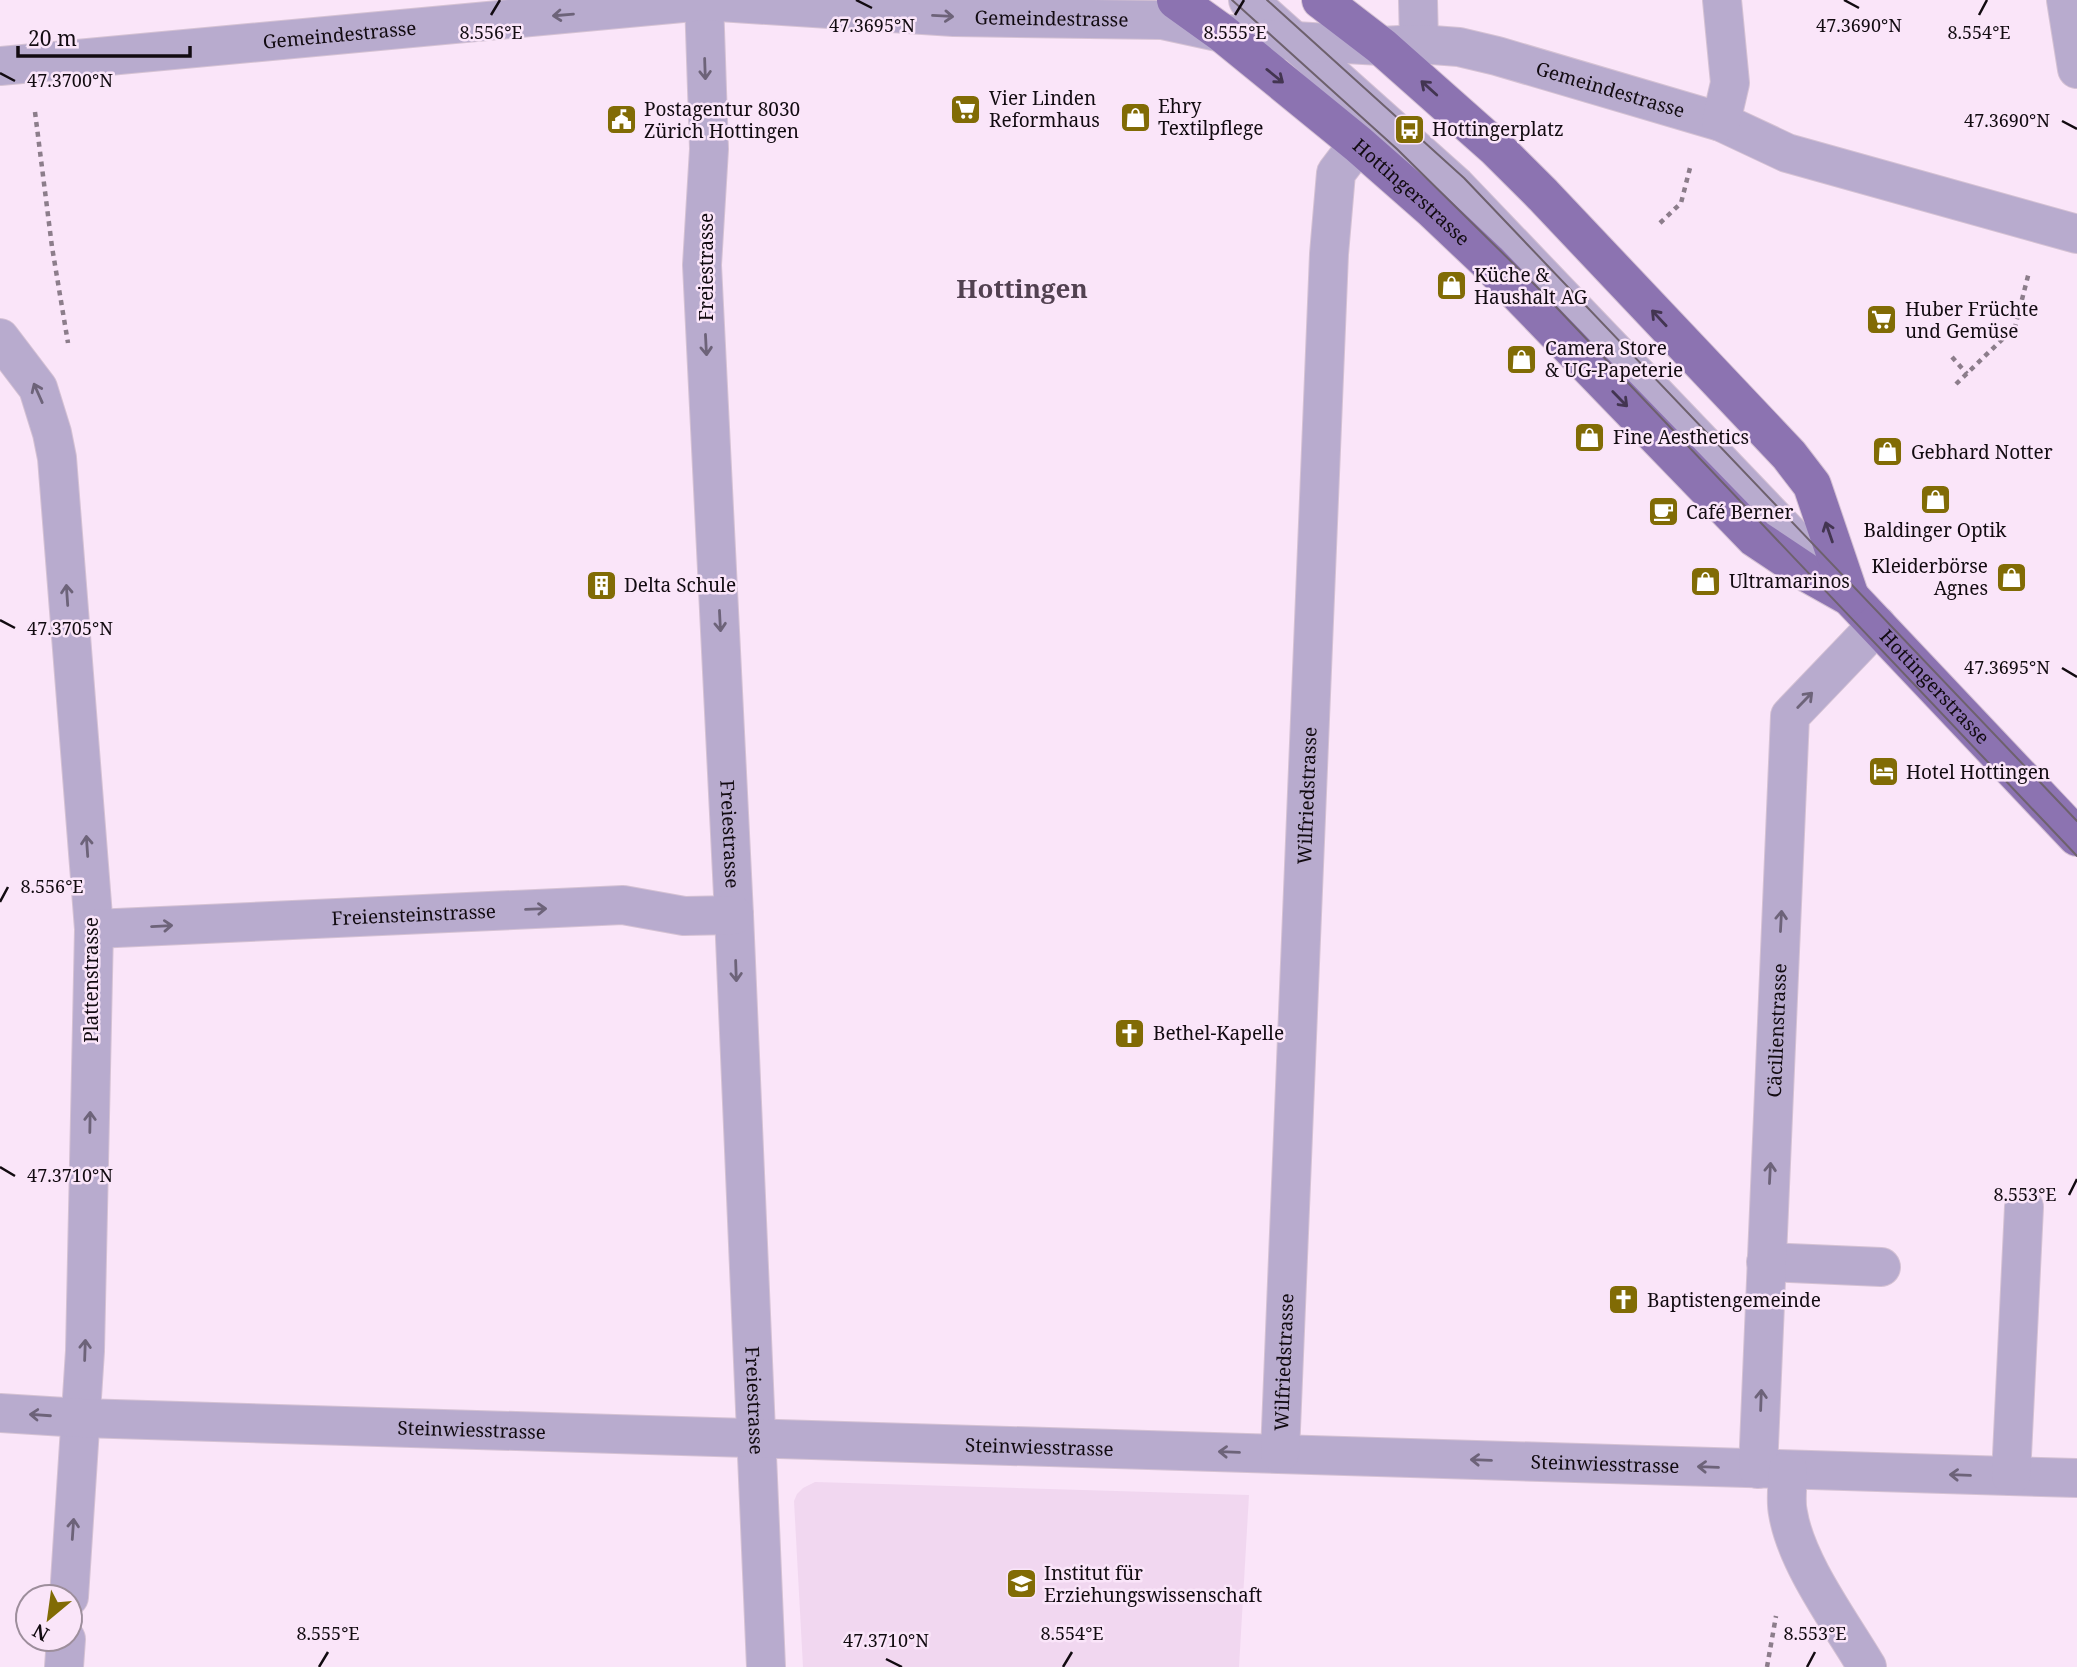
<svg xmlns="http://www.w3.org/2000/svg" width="2077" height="1667" font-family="'Noto Serif',serif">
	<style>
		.built { fill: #f1d7f0 }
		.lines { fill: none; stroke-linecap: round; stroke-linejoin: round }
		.minor-casing { stroke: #d5c2d4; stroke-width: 40 }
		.major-casing { stroke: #d5c2d4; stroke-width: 40 }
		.path { stroke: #8c7d8b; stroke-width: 4.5; stroke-dasharray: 5 5; stroke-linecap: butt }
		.minor { stroke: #b8abce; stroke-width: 38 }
		.major { stroke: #8c73b1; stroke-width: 38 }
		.tram { stroke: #6e616d; stroke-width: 2 }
		.oneway { stroke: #6d6379 }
		.oneway2 { stroke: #433551 }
		.ticks { fill: none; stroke: #120b11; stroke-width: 2.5 }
		.labels { text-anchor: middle; stroke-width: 5; stroke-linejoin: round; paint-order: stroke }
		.street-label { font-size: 19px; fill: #120b11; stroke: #fae5f9 }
		.poi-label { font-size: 19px; fill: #120b11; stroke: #fae5f9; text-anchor: start }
		.district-label { font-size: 26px; font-weight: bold; fill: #524151; stroke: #fae5f9 }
		.ticks-label { font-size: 18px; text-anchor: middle; fill: #120b11; stroke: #fae5f9; stroke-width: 5; stroke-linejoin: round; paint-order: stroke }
	</style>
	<rect width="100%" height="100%" fill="#fae5f9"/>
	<polygon class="built" points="815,1482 1249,1495 1239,1667 803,1667 794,1501 797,1494 803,1488"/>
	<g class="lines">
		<defs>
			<g id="minor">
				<path id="s1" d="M704,0L709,149L702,265L734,915L766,1667"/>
				<polyline points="1248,0 1456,186 1836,583"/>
				<polyline points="1418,0 1419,44"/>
				<polyline points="2066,0 2077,69"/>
				<path id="s2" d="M0,66L704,1L954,17L1162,20L1222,33L1277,40L1381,46L1419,44L1459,47L1497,56L1721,122L1787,153L2077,234"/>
				<polyline points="1721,122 1730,83 1722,0"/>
				<polyline points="0,338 38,388 52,433 57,458 94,929 85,1351 69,1597"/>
				<path id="s3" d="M94,929L623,905L684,916L734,915"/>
				<polyline points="1766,1262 1881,1267"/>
				<path id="s4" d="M0,1413L81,1418L2077,1478"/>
				<path id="s5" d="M1280,1453L1329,254L1336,173L1358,144"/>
				<path id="s6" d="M1758,1469L1790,716L1877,625"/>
				<path d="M1788,1470C1788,1484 1785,1500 1788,1513C1796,1563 1841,1623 1867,1667"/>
				<polyline points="2011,1476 2024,1207"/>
				<polyline points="64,1667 66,1639"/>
			</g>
			<g id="major">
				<path id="s7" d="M1176,0L1222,33L1358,144L1432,209L1488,262L1755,538L1809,574L1850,597L2077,837"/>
				<polyline points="1321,0 1381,46 1496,148 1543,195 1789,455 1812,485 1850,597"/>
			</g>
		</defs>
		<use href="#minor" class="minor-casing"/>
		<use href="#major" class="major-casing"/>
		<g class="path">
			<polyline points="35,112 52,247 68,343"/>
			<polyline points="1660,223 1681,203 1691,164"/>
			<polyline points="1952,357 1967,374"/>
			<polyline points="1956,384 2015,327 2029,272"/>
			<polyline points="1767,1667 1776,1616"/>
		</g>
		<use href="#minor" class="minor"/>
		<use href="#major" class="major"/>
		<g class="tram">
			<polyline points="1232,0 1397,149 1539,289 2077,856"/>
			<polyline points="1267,0 1464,178 2077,821"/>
		</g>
	</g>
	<defs><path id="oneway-shaft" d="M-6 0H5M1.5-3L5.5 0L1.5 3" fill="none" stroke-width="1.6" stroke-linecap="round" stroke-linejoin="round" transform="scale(1.75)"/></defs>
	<g class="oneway">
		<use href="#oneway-shaft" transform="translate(563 15) rotate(175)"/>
		<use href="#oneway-shaft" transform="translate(943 16) rotate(3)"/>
		<use href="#oneway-shaft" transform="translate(705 69) rotate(88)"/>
		<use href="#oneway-shaft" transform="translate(706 345) rotate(87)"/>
		<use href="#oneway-shaft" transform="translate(38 393) rotate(-114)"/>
		<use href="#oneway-shaft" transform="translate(67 595) rotate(-94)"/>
		<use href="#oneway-shaft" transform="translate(720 621) rotate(87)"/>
		<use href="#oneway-shaft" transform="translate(1805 700) rotate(-46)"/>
		<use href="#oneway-shaft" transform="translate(87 846) rotate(-94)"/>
		<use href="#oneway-shaft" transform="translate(536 909) rotate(-2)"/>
		<use href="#oneway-shaft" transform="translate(1781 921) rotate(-87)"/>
		<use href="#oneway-shaft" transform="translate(162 926) rotate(-3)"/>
		<use href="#oneway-shaft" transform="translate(736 971) rotate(88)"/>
		<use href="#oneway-shaft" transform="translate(90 1122) rotate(-89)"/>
		<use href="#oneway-shaft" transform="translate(1770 1173) rotate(-87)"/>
		<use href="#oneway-shaft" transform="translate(85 1350) rotate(-88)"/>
		<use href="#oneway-shaft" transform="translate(1761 1400) rotate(-88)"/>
		<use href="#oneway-shaft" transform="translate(40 1415) rotate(-176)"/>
		<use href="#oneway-shaft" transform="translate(1229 1452) rotate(-178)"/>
		<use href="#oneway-shaft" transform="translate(1481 1460) rotate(-178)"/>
		<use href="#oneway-shaft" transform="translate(1708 1467) rotate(-178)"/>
		<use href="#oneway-shaft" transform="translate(1960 1475) rotate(-178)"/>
		<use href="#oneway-shaft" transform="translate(73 1529) rotate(-86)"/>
	</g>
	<g class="oneway2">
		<use href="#oneway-shaft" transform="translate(1275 76) rotate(39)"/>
		<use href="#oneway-shaft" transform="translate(1429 88) rotate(-138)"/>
		<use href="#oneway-shaft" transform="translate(1659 318) rotate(-133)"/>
		<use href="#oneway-shaft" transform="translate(1620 399) rotate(46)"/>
		<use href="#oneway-shaft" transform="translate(1829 532) rotate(-109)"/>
	</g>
	<path class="ticks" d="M856,0L872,8M1844,0L1859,8M491,15L500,0M1235,15L1244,0M1979,15L1987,0M0,73L15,81M2062,121L2077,129M0,620L15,628M2062,668L2077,677M0,902L8,887M0,1167L15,1176M2069,1195L2077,1179M886,1659L902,1667M319,1667L328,1652M1063,1667L1072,1652M1807,1667L1815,1652"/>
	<defs>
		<symbol id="supermarket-square" viewBox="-11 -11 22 22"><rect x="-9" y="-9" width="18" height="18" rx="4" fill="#816b05" stroke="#fae5f9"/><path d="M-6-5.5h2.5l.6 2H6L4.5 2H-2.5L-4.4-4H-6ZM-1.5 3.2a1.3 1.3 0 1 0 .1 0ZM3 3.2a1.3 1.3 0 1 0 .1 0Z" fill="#fff"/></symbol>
		<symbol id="shop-square" viewBox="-11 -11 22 22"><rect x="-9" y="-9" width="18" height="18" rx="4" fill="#816b05" stroke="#fae5f9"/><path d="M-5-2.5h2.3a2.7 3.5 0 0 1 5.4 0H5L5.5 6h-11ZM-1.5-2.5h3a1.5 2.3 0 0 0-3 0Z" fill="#fff"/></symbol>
		<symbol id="civic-square" viewBox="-11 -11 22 22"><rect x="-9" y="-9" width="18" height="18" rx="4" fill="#816b05" stroke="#fae5f9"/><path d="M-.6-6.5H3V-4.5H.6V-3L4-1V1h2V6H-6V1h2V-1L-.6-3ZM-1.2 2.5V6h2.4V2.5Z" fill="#fff"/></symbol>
		<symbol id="bus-square" viewBox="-11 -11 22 22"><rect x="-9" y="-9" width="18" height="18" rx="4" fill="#816b05" stroke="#fae5f9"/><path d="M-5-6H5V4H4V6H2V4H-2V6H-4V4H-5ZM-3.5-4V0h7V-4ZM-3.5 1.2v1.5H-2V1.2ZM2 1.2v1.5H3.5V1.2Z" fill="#fff"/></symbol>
		<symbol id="cafe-square" viewBox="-11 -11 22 22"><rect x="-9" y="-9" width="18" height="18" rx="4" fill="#816b05" stroke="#fae5f9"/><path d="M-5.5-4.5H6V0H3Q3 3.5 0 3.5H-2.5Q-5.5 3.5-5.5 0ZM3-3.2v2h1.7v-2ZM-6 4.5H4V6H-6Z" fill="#fff"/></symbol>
		<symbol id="building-square" viewBox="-11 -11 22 22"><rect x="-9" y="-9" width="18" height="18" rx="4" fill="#816b05" stroke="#fae5f9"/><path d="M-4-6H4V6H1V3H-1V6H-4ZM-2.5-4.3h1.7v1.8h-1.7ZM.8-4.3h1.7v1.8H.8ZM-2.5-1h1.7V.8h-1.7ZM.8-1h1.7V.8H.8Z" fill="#fff"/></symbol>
		<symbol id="hotel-square" viewBox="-11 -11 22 22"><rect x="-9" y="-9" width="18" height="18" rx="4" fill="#816b05" stroke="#fae5f9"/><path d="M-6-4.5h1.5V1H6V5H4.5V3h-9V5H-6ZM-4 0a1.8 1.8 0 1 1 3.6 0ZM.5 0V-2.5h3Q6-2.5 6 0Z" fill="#fff"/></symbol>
		<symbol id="church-square" viewBox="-11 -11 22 22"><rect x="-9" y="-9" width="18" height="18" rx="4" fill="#816b05" stroke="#fae5f9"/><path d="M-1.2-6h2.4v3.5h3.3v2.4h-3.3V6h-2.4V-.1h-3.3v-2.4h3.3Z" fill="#fff"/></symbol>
		<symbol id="university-square" viewBox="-11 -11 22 22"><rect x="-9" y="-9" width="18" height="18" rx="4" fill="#816b05" stroke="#fae5f9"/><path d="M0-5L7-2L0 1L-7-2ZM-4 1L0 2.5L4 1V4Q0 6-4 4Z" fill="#fff"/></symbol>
	</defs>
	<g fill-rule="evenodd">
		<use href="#supermarket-square" x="948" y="92" width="35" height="35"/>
		<use href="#shop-square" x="1118" y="100" width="35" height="35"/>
		<use href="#civic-square" x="604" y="102" width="35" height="35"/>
		<use href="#bus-square" x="1392" y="112" width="35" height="35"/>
		<use href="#shop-square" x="1434" y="268" width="35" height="35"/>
		<use href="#supermarket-square" x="1864" y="302" width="35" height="35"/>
		<use href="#shop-square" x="1504" y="342" width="35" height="35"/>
		<use href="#shop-square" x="1572" y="420" width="35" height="35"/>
		<use href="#shop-square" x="1870" y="434" width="35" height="35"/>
		<use href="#shop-square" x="1918" y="482" width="35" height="35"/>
		<use href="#cafe-square" x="1646" y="494" width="35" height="35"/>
		<use href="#shop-square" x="1994" y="560" width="35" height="35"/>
		<use href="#shop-square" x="1688" y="564" width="35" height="35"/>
		<use href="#building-square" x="584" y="568" width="35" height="35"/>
		<use href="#hotel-square" x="1866" y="754" width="35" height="35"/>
		<use href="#church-square" x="1112" y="1016" width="35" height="35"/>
		<use href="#church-square" x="1606" y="1282" width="35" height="35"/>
		<use href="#university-square" x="1004" y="1566" width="35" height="35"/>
	</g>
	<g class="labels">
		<g class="street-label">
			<text dy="7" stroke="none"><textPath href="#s2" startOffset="1055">Gemeindestrasse</textPath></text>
			<text dy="7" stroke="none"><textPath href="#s2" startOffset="341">Gemeindestrasse</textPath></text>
			<text dy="7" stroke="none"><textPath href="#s2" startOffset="1622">Gemeindestrasse</textPath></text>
			<text dy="7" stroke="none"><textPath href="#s7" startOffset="304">Hottingerstrasse</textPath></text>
			<text transform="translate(706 267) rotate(-90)" y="7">Freiestrasse</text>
			<text dy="7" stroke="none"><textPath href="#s7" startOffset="1027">Hottingerstrasse</textPath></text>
			<text dy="7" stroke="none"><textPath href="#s5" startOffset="658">Wilfriedstrasse</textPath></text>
			<text dy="7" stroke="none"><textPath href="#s1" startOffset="835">Freiestrasse</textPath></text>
			<text dy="7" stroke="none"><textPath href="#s3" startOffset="320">Freiensteinstrasse</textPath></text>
			<text transform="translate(91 980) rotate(-90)" y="7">Plattenstrasse</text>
			<text dy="7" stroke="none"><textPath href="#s6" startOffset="439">Cäcilienstrasse</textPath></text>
			<text dy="7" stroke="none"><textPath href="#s5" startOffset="91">Wilfriedstrasse</textPath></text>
			<text dy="7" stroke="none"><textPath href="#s1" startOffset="1402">Freiestrasse</textPath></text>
			<text dy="7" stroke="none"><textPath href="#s4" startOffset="472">Steinwiesstrasse</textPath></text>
			<text dy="7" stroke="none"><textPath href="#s4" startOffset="1040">Steinwiesstrasse</textPath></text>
			<text dy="7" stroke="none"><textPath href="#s4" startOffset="1606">Steinwiesstrasse</textPath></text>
		</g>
		<g class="poi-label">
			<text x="989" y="105">Vier Linden<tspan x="989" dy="22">Reformhaus</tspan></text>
			<text x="1158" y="113">Ehry<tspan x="1158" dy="22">Textilpflege</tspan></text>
			<text x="644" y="116">Postagentur 8030<tspan x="644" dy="22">Zürich Hottingen</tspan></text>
			<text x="1432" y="136">Hottingerplatz</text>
			<text x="1474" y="282">Küche &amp;<tspan x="1474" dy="22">Haushalt AG</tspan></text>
			<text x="1905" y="316">Huber Früchte<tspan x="1905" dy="22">und Gemüse</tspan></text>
			<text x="1545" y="355">Camera Store<tspan x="1545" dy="22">&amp; UG-Papeterie</tspan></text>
			<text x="1613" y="444">Fine Aesthetics</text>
			<text x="1911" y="459">Gebhard Notter</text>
			<text x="1686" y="519">Café Berner</text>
			<text x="1935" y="537" text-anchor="middle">Baldinger Optik</text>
			<text x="1988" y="573" text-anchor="end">Kleiderbörse<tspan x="1988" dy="22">Agnes</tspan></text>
			<text x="1729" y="588">Ultramarinos</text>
			<text x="624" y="592">Delta Schule</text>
			<text x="1906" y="779">Hotel Hottingen</text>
			<text x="1153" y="1040">Bethel-Kapelle</text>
			<text x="1647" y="1307">Baptistengemeinde</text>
			<text x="1044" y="1580">Institut für<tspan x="1044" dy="22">Erziehungswissenschaft</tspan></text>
		</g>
		<g class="district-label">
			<text x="1022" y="298">Hottingen</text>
		</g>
	</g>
	<g class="ticks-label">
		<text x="872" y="32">47.3695°N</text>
		<text x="1859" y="32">47.3690°N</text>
		<text x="491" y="39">8.556°E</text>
		<text x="1235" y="39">8.555°E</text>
		<text x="1979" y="39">8.554°E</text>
		<text x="70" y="87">47.3700°N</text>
		<text x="2007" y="127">47.3690°N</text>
		<text x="70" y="635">47.3705°N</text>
		<text x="2007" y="674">47.3695°N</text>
		<text x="52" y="893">8.556°E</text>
		<text x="70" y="1182">47.3710°N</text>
		<text x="2025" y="1201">8.553°E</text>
		<text x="328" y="1640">8.555°E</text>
		<text x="1072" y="1640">8.554°E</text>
		<text x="1815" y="1640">8.553°E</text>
		<text x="886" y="1647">47.3710°N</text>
	</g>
	<g transform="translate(49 1618) rotate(209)"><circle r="33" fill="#fae5f9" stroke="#9d8e9c" stroke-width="2"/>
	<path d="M0-5L12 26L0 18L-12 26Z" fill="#816b05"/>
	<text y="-10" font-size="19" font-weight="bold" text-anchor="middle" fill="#120b11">N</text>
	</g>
	<path d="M18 46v10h172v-10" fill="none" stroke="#120b11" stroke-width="3.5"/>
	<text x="28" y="46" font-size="21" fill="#120b11" stroke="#fae5f9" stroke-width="5" paint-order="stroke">20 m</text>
</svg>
